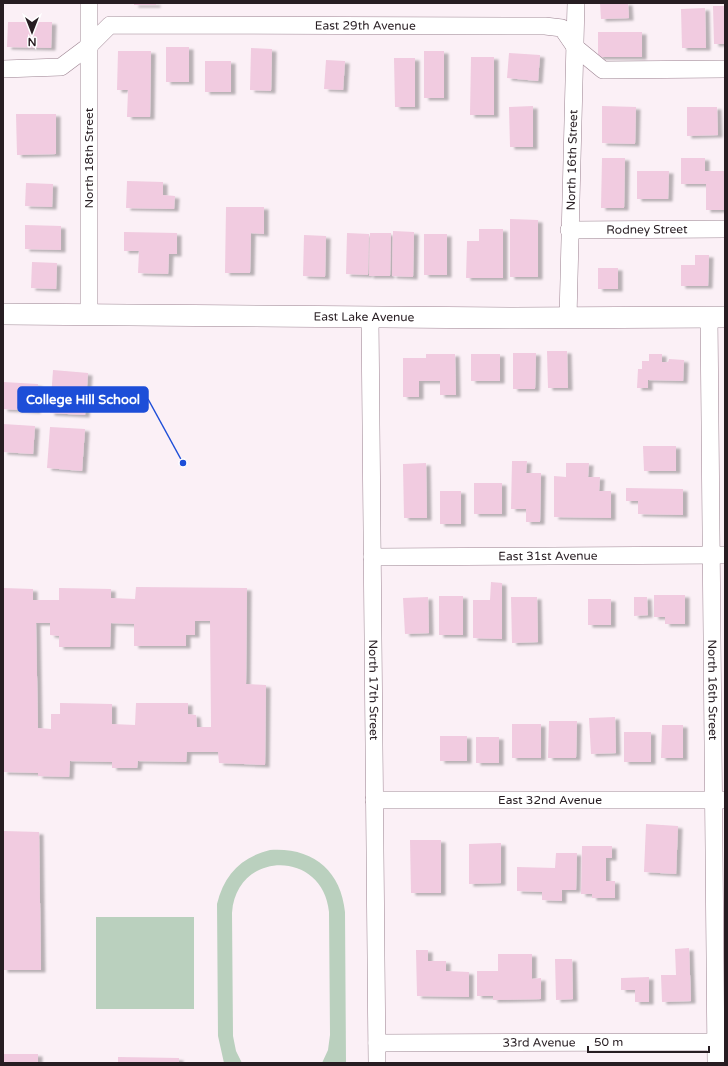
<svg xmlns="http://www.w3.org/2000/svg" width="728" height="1066" font-family="'Varela Round',sans-serif">
	<style>
		.green { fill: #bad0be }
		.building { fill: #f1cbe0; fill-rule: evenodd; filter: url(#shadow) }
		.lines { fill: none; stroke-linecap: round; stroke-linejoin: round }
		.minor-casing { stroke: #9c8391; stroke-width: 18 }
		.tertiary-casing { stroke: #9c8391; stroke-width: 22 }
		.minor { stroke: #fff; stroke-width: 17 }
		.tertiary { stroke: #fff; stroke-width: 21 }
		.labels { text-anchor: middle; stroke-width: 3; stroke-linejoin: round; paint-order: stroke }
		.street-label { font-size: 12px; fill: #271d22; stroke: #fff }
		.leader { fill: none; stroke: #1d4ed8; stroke-width: 1.5 }
		.callout-dot { fill: #1d4ed8; stroke: #fff; stroke-width: 1.5 }
		.callout { fill: #1d4ed8; stroke: #1d4ed8; stroke-width: 1.5 }
		.callout-label { font-size: 13px; text-anchor: middle; font-weight: bold; fill: #fff }
	</style>
	<defs>
		<filter id="shadow"><feDropShadow dx="4.5" dy="2.5" stdDeviation="1" flood-color="#0004"/></filter>
	</defs>
	<rect width="100%" height="100%" fill="#fbf0f6"/>
	<g class="green">
		<path d="M270,850C312,847 341,870 345,912L346,1063H322L328,1050L330,1035L329,912C323,849 236,850 232,913L233,1036L236,1051L242,1063H224L218,1036L217,904C224,875 241,857 270,850Z"/>
		<rect x="96" y="917" width="98" height="92"/>
	</g>
	<g class="building">
		<rect x="134" y="3" width="22" height="2"/>
		<polygon points="600,3 628,3 629,18 601,19"/>
		<polygon points="713,6 725,6 725,44 714,44"/>
		<polygon points="705,8 706,48 682,48 681,9"/>
		<polygon points="8,22 52,22 51,48 7,47"/>
		<rect x="598" y="32" width="44" height="25"/>
		<rect x="166" y="47" width="23" height="35"/>
		<polygon points="251,48 272,49 271,91 250,90"/>
		<polygon points="118,51 151,51 150,117 127,117 128,90 117,90"/>
		<rect x="424" y="51" width="20" height="47"/>
		<polygon points="509,53 540,55 538,81 507,78"/>
		<polygon points="471,57 494,57 494,115 470,115"/>
		<polygon points="394,58 415,58 415,107 395,107"/>
		<polygon points="326,60 345,61 343,90 324,89"/>
		<rect x="205" y="61" width="26" height="31"/>
		<polygon points="533,106 533,147 510,147 509,107"/>
		<polygon points="602,106 636,107 635,144 602,143"/>
		<polygon points="687,107 717,107 718,135 687,136"/>
		<polygon points="16,114 56,114 56,154 17,155"/>
		<polygon points="602,158 625,158 624,208 601,208"/>
		<polygon points="681,158 705,158 705,171 725,171 725,210 706,210 706,184 681,184"/>
		<polygon points="637,171 669,171 668,199 637,199"/>
		<polygon points="127,181 163,182 163,195 175,196 174,209 126,208"/>
		<polygon points="26,183 53,184 52,207 25,206"/>
		<polygon points="226,207 264,207 264,234 251,233 250,273 225,273"/>
		<polygon points="510,219 538,220 538,277 510,277"/>
		<polygon points="25,225 61,226 61,250 25,249"/>
		<polygon points="479,229 503,229 503,278 466,278 467,241 479,241"/>
		<polygon points="393,231 414,232 413,277 392,276"/>
		<polygon points="124,232 177,233 177,254 169,254 168,274 138,273 139,251 124,251"/>
		<polygon points="347,233 369,234 368,275 346,274"/>
		<polygon points="370,233 391,233 390,276 369,276"/>
		<rect x="424" y="234" width="23" height="41"/>
		<polygon points="304,235 326,236 325,277 303,276"/>
		<polygon points="695,255 709,255 708,286 681,286 681,265 695,265"/>
		<polygon points="32,262 57,263 56,289 31,288"/>
		<rect x="598" y="268" width="20" height="21"/>
		<polygon points="547,351 567,351 568,388 548,388"/>
		<polygon points="513,353 536,353 535,389 513,389"/>
		<polygon points="426,354 455,354 456,395 440,395 440,381 419,381 419,397 403,397 403,358 426,358"/>
		<rect x="471" y="354" width="29" height="27"/>
		<polygon points="649,354 662,354 662,362 668,362 669,359 684,360 683,381 648,380 648,388 637,388 638,369 642,369 642,361 649,361"/>
		<polygon points="53,370 88,373 85,415 50,413"/>
		<polygon points="3,382 38,384 36,411 3,409"/>
		<polygon points="3,424 35,426 33,454 3,452"/>
		<polygon points="50,427 85,429 82,471 47,468"/>
		<polygon points="643,446 676,446 676,471 644,471"/>
		<polygon points="512,461 527,461 526,473 541,473 540,522 526,522 526,509 511,509"/>
		<polygon points="426,463 427,518 404,518 403,464"/>
		<polygon points="566,463 589,463 588,477 600,477 599,491 611,491 611,518 554,517 554,476 566,477"/>
		<rect x="474" y="483" width="28" height="31"/>
		<polygon points="626,488 683,489 683,515 638,514 638,501 626,501"/>
		<rect x="440" y="491" width="21" height="33"/>
		<polygon points="491,582 502,583 502,639 473,638 473,600 490,600"/>
		<path d="M136,587L247,588L246,684L266,685L265,765L219,763L218,752H187L186,762L138,761L137,768H112V762L70,761L69,777L38,776V773L3,772V588L33,589V600H59V588L111,589V598L135,599ZM195,621H210L211,727H197L196,715L188,714V703H136L135,725L112,724V704L60,703V714H51V729L38,728L36,623H50V635L59,636V647H110L111,623L134,624V646H186V635H195Z"/>
		<polygon points="654,595 685,595 685,624 665,624 665,617 654,617"/>
		<rect x="439" y="596" width="24" height="39"/>
		<polygon points="428,597 429,633 405,634 403,598"/>
		<polygon points="511,597 537,597 538,642 512,643"/>
		<polygon points="634,597 647,597 648,615 634,616"/>
		<rect x="588" y="599" width="23" height="26"/>
		<polygon points="615,717 616,753 591,754 589,718"/>
		<polygon points="549,721 577,721 576,758 548,758"/>
		<rect x="512" y="724" width="29" height="34"/>
		<polygon points="662,725 683,725 683,758 661,758"/>
		<rect x="624" y="732" width="27" height="30"/>
		<rect x="440" y="736" width="27" height="25"/>
		<rect x="476" y="737" width="23" height="26"/>
		<polygon points="646,824 678,826 676,874 644,872"/>
		<polygon points="3,831 39,832 41,970 3,970"/>
		<polygon points="410,840 441,840 441,893 411,893"/>
		<polygon points="501,843 501,883 469,884 469,844"/>
		<polygon points="582,846 612,846 612,858 606,858 606,881 615,881 615,898 592,898 592,894 581,894"/>
		<polygon points="556,853 577,853 576,890 562,890 562,901 542,900 542,892 517,891 517,867 555,868"/>
		<polygon points="689,948 691,1001 662,1002 661,975 676,975 675,949"/>
		<polygon points="416,950 428,950 428,961 446,961 446,971 469,972 469,997 417,996"/>
		<polygon points="498,954 532,954 532,979 541,978 541,999 493,1000 493,996 477,996 477,971 498,971"/>
		<polygon points="555,959 572,959 573,999 556,1000"/>
		<polygon points="649,977 649,1002 635,1002 635,990 621,990 621,978"/>
		<rect x="3" y="1054" width="35" height="9"/>
		<polygon points="118,1057 179,1058 179,1063 118,1063"/>
	</g>
	<g class="lines">
		<defs>
			<g id="minor">
				<path id="s1" d="M3,69L61,67L89,46L110,25L545,26L562,28L575,47L603,70L725,69"/>
				<path id="s2" d="M569,230L725,229"/>
				<polyline points="89,314 89,3"/>
				<path id="s3" d="M709,316L716,1063"/>
				<path id="s4" d="M370,317L377,1063"/>
				<path id="s5" d="M568,318L576,3"/>
				<path id="s6" d="M372,557L725,555"/>
				<path id="s7" d="M374,800H725"/>
				<path id="s8" d="M377,1043L725,1042"/>
			</g>
			<g id="tertiary">
				<path id="s9" d="M3,314L513,318L725,317"/>
			</g>
		</defs>
		<use href="#minor" class="minor-casing"/>
		<use href="#tertiary" class="tertiary-casing"/>
		<use href="#minor" class="minor"/>
		<use href="#tertiary" class="tertiary"/>
	</g>
	<g class="labels">
		<g class="street-label">
			<text dy="4" stroke="none"><textPath href="#s1" startOffset="378">East 29th Avenue</textPath></text>
			<text transform="translate(89 158) rotate(-90)" y="4">North 18th Street</text>
			<text dy="4" stroke="none"><textPath href="#s5" startOffset="158">North 16th Street</textPath></text>
			<text dy="4" stroke="none"><textPath href="#s2" startOffset="78">Rodney Street</textPath></text>
			<text dy="4" stroke="none"><textPath href="#s9" startOffset="361">East Lake Avenue</textPath></text>
			<text dy="4" stroke="none"><textPath href="#s6" startOffset="176">East 31st Avenue</textPath></text>
			<text dy="4" stroke="none"><textPath href="#s4" startOffset="373">North 17th Street</textPath></text>
			<text dy="4" stroke="none"><textPath href="#s3" startOffset="374">North 16th Street</textPath></text>
			<text dy="4" stroke="none"><textPath href="#s7" startOffset="176">East 32nd Avenue</textPath></text>
			<text dy="4" stroke="none"><textPath href="#s8" startOffset="162">33rd Avenue</textPath></text>
		</g>
	</g>
	<path class="leader" d="M183 463L148 399"/>
	<circle class="callout-dot" cx="183" cy="463" r="4"/>
	<rect class="callout" x="18" y="387" width="130" height="25" rx="4"/>
	<g class="callout-label">
		<text x="83" y="404">College Hill School</text>
	</g>
	<rect width="728" height="1066" fill="none" stroke="#271d22" stroke-width="8"/>
	<g transform="translate(32 32) rotate(180)" stroke="#ffffff" stroke-width="3" paint-order="stroke">
	<path d="M0-3L7 15L0 10L-7 15Z" fill="#271d22"/>
	<text y="-6" font-size="11" font-weight="bold" text-anchor="middle" fill="#271d22">N</text>
	</g>
	<path d="M588 1046v6h121v-6" fill="none" stroke="#271d22" stroke-width="2"/>
	<text x="594" y="1046" font-size="12" fill="#271d22" stroke="#ffffff" stroke-width="3" paint-order="stroke">50 m</text>
</svg>
